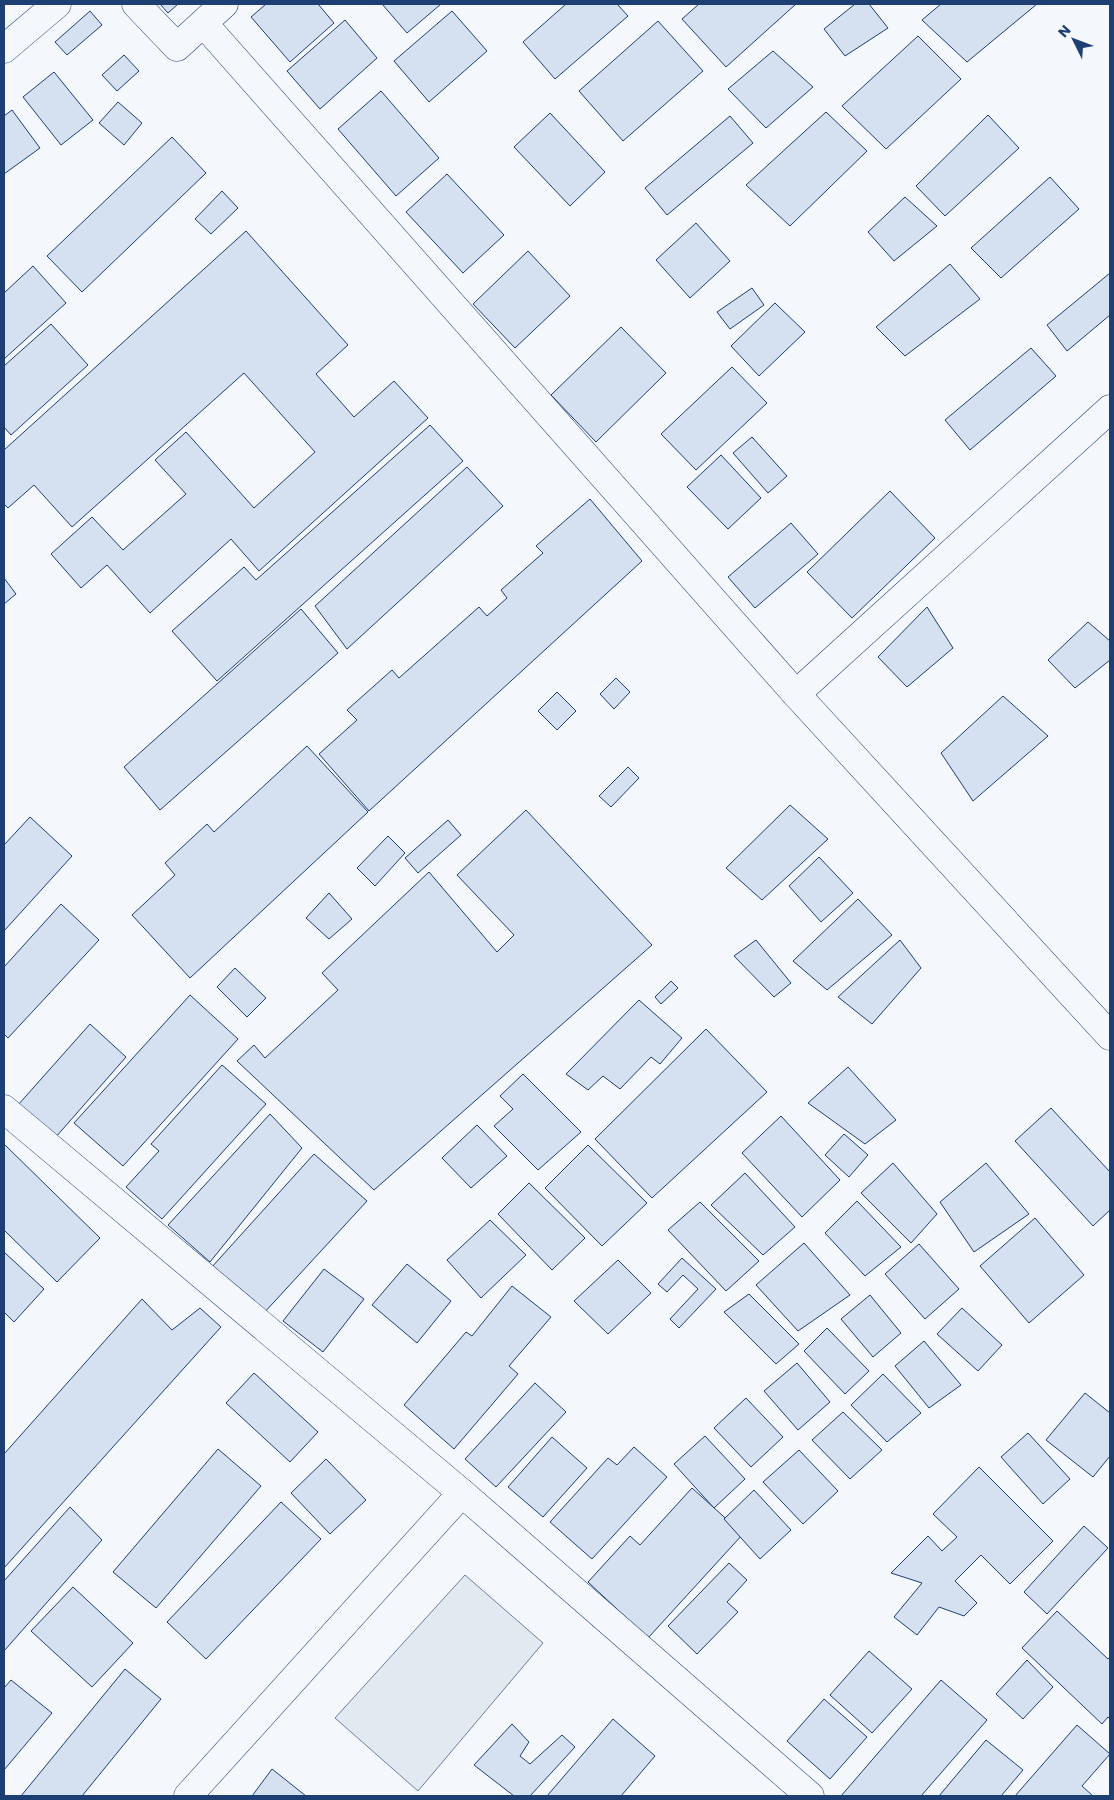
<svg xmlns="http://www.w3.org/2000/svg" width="1114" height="1800" font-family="Poppins,sans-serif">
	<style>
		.pitch { fill: #e3e9f0; stroke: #687fa3 }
		.building { fill: #d5e0f0; stroke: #1d3f73 }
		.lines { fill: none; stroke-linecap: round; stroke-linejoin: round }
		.street-casing { stroke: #1d3f73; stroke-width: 29 }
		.street { stroke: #f4f7fb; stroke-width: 28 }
	</style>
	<rect width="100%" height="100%" fill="#f4f7fb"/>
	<polygon class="pitch" points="465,1575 543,1643 418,1791 335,1718"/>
	<g class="building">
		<polygon points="160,4 178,4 168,13"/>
		<polygon points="266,4 318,4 334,23 290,62 251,17"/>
		<polygon points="382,4 441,4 407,33"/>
		<polygon points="566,4 617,4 628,16 555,79 523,42"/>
		<polygon points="699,4 796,4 726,67 682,19"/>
		<polygon points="855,4 869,4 888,28 845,56 824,29"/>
		<polygon points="941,4 1037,4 967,62 922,20"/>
		<polygon points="90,11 102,25 67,55 55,42"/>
		<polygon points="452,11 487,51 429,102 394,61"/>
		<polygon points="345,20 377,58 320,109 287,71"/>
		<polygon points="658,21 703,71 623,141 579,91"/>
		<polygon points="918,36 961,79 886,149 842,106"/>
		<polygon points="773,51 813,87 766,128 728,89"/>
		<polygon points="124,55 139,71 117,91 102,75"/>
		<polygon points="54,72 93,120 61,145 23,97"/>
		<polygon points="381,91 439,158 396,196 338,129"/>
		<polygon points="118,102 142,123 124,145 99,123"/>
		<polygon points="12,110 40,148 4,174 4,116"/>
		<polygon points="826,112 867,151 790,226 746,185"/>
		<polygon points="550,113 605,172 570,206 514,147"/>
		<polygon points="988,115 1019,148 945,216 916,186"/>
		<polygon points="730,116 753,143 667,215 645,188"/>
		<polygon points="172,137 206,173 82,292 47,256"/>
		<polygon points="447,174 504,235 463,273 406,212"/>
		<polygon points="1050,177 1079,209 1001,278 971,248"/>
		<polygon points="222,191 238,208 211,234 195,219"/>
		<polygon points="905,197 937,226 894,261 868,232"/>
		<polygon points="696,223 730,261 690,298 656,260"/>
		<polygon points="246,231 348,345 316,374 354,417 394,381 428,418 259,571 231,539 150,613 107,565 81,588 51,554 92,517 123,550 186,494 155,460 186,432 254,508 315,452 244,373 72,527 34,485 8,508 4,504 4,450"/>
		<polygon points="528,251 570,296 515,348 473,304"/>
		<polygon points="950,264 980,299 905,356 876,327"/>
		<polygon points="33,266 66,303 4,359 4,293"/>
		<polygon points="1110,273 1110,315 1067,351 1047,325"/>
		<polygon points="752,288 764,305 730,329 717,312"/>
		<polygon points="775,303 805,332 759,376 731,346"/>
		<polygon points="51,324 88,365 11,435 4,427 4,366"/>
		<polygon points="621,327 666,373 596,442 551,395"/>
		<polygon points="1031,348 1056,376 970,450 945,420"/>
		<polygon points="732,367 767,403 696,470 661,434"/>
		<polygon points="430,425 463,461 217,681 172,631 244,567 256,580"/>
		<polygon points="752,437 787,476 768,493 733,453"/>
		<polygon points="721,455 761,498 728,529 687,487"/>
		<polygon points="467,467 503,506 347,649 315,606"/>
		<polygon points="890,491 935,538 852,618 807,572"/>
		<polygon points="590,499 642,561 369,811 319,754 357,720 347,710 392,670 399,678 479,607 487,616 507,598 501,590 543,553 536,546"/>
		<polygon points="791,523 818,554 755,608 728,577"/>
		<polygon points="4,578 16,594 4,604"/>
		<polygon points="927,607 953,648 907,687 878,657"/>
		<polygon points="301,609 338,653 160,810 124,767"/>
		<polygon points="1088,622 1110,641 1110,660 1075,688 1048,660"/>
		<polygon points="616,678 630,692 614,709 600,694"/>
		<polygon points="557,692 576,711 557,730 538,711"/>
		<polygon points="1003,696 1048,736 973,801 941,753"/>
		<polygon points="307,746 368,812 190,978 132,915 175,875 165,863 207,824 214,832"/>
		<polygon points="628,767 639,778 611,807 599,796"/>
		<polygon points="790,805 828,839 762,900 726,868"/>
		<polygon points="526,810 652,945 374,1190 237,1061 254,1045 265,1058 338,990 322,973 429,872 497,952 514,935 457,875"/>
		<polygon points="30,817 72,856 4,931 4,845"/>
		<polygon points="448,820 461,835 418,873 405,858"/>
		<polygon points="388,836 405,853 375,886 357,868"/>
		<polygon points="819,857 853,893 821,922 789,886"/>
		<polygon points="329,893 352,919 329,939 306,918"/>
		<polygon points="858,899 892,935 827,990 793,961"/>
		<polygon points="61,904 99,940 8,1038 4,1034 4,967"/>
		<polygon points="756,940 791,983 774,997 734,956"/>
		<polygon points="900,940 921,968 872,1024 838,997"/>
		<polygon points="235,968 266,998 247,1017 217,987"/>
		<polygon points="671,981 678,988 661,1004 655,997"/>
		<polygon points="190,995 238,1039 123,1166 74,1123"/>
		<polygon points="639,1000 682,1038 660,1064 651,1057 620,1089 603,1076 588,1090 566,1074"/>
		<polygon points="90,1024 126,1057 55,1138 18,1105"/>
		<polygon points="706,1029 767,1092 652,1198 595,1139"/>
		<polygon points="222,1065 266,1104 162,1219 126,1187 159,1151 151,1144"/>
		<polygon points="848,1067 896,1120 865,1144 808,1103"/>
		<polygon points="523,1074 581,1132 538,1170 494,1126 513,1109 500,1096"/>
		<polygon points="1051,1108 1110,1172 1110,1210 1093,1226 1015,1141"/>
		<polygon points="270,1114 302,1148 210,1262 168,1225"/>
		<polygon points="781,1116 840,1180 802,1217 742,1153"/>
		<polygon points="477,1125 507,1156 471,1188 442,1158"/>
		<polygon points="844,1134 868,1155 849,1177 825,1155"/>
		<polygon points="4,1144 100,1238 57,1282 4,1230"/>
		<polygon points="588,1145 647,1203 602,1246 545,1188"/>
		<polygon points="314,1154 367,1201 263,1314 211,1268"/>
		<polygon points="893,1163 937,1214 911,1243 861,1193"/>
		<polygon points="986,1163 1029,1214 974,1252 940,1202"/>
		<polygon points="745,1173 795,1227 763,1255 711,1205"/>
		<polygon points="529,1183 585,1238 552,1270 498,1214"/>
		<polygon points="857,1201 901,1247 865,1276 825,1233"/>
		<polygon points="700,1202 759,1261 726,1291 668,1230"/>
		<polygon points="1035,1218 1084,1275 1029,1323 980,1266"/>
		<polygon points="490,1220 526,1255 481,1298 447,1260"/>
		<polygon points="804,1243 850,1295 798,1331 756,1285"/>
		<polygon points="919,1244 959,1289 925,1319 885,1274"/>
		<polygon points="4,1252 44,1289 14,1322 4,1312"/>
		<polygon points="682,1258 716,1289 679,1328 670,1319 698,1289 683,1275 667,1292 658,1284"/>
		<polygon points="618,1260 651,1293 608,1334 574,1301"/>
		<polygon points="407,1264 451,1301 417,1343 372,1305"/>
		<polygon points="324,1269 364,1299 323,1352 283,1321"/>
		<polygon points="512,1286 551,1317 509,1366 518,1374 454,1449 404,1405 466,1332 472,1336"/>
		<polygon points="749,1294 799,1344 776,1364 724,1312"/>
		<polygon points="870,1295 901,1333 873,1357 841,1319"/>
		<polygon points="142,1299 172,1330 200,1308 221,1327 4,1568 4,1454"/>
		<polygon points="962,1308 1002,1345 978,1371 937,1334"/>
		<polygon points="827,1328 869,1371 845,1394 804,1351"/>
		<polygon points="924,1341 961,1385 929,1408 895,1366"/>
		<polygon points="797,1363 830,1402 798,1430 764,1391"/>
		<polygon points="254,1373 318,1432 290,1462 226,1403"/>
		<polygon points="883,1374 921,1413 887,1442 851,1405"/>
		<polygon points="535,1383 566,1412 496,1487 465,1459"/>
		<polygon points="1085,1393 1110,1413 1110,1456 1093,1477 1046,1440"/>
		<polygon points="746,1398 783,1437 751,1467 714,1428"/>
		<polygon points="843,1412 882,1450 850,1479 812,1440"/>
		<polygon points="1028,1433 1070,1479 1043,1504 1001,1457"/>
		<polygon points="705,1436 745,1479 714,1508 674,1464"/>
		<polygon points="552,1437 587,1468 543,1517 508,1487"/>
		<polygon points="634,1447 667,1477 592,1559 550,1522 608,1458 617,1465"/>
		<polygon points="218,1449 261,1486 156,1608 113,1572"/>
		<polygon points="799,1450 838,1491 803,1524 763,1482"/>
		<polygon points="326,1459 366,1500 330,1534 291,1493"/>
		<polygon points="979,1467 1053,1541 1010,1584 981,1555 955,1581 977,1603 964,1616 939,1607 917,1635 894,1617 922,1583 891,1573 928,1536 942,1551 957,1537 933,1514"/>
		<polygon points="692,1488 743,1534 648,1638 588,1582 630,1536 640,1545"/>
		<polygon points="754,1490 791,1530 760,1559 724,1519"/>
		<polygon points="281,1502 321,1539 206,1659 167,1622"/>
		<polygon points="70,1507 102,1540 4,1651 4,1581"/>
		<polygon points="1084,1526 1108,1548 1047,1614 1024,1592"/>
		<polygon points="729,1563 747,1580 727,1602 738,1612 697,1654 668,1626"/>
		<polygon points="73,1587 133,1643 92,1687 31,1631"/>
		<polygon points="1057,1611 1108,1659 1110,1657 1110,1719 1108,1717 1102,1724 1022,1648"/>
		<polygon points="869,1651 912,1689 872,1733 830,1695"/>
		<polygon points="1027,1660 1053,1687 1023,1719 996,1694"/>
		<polygon points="125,1669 161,1699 82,1796 21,1796"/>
		<polygon points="11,1680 52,1713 4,1770 4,1688"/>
		<polygon points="941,1680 987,1720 921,1796 841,1796"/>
		<polygon points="824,1699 867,1737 830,1779 787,1741"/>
		<polygon points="613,1719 655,1756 621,1796 547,1796"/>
		<polygon points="512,1724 529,1742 520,1756 530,1764 562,1735 575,1747 530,1796 514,1796 474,1765"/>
		<polygon points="1077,1725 1110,1754 1082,1786 1093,1796 1015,1796"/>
		<polygon points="986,1740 1023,1770 1001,1796 939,1796"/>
		<polygon points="272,1769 306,1796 252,1796"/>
	</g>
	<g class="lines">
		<defs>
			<g id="street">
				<polyline points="136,4 177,47 224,4"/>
				<polyline points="204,24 796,694 1110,1036"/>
				<polyline points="4,49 57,4"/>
				<polyline points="796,694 1110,409"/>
				<polyline points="4,1109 462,1493 810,1796"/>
				<polyline points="188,1796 462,1493"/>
			</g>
		</defs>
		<use href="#street" class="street-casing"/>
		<use href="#street" class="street"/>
	</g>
	<rect width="1114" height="1800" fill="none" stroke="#1d3f73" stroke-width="10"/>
	<g transform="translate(1074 40) rotate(312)" stroke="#f4f7fb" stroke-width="4" paint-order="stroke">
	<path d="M0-4L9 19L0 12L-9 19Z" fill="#1d3f73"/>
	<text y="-8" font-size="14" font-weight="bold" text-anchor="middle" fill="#1d3f73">N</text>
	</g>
</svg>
